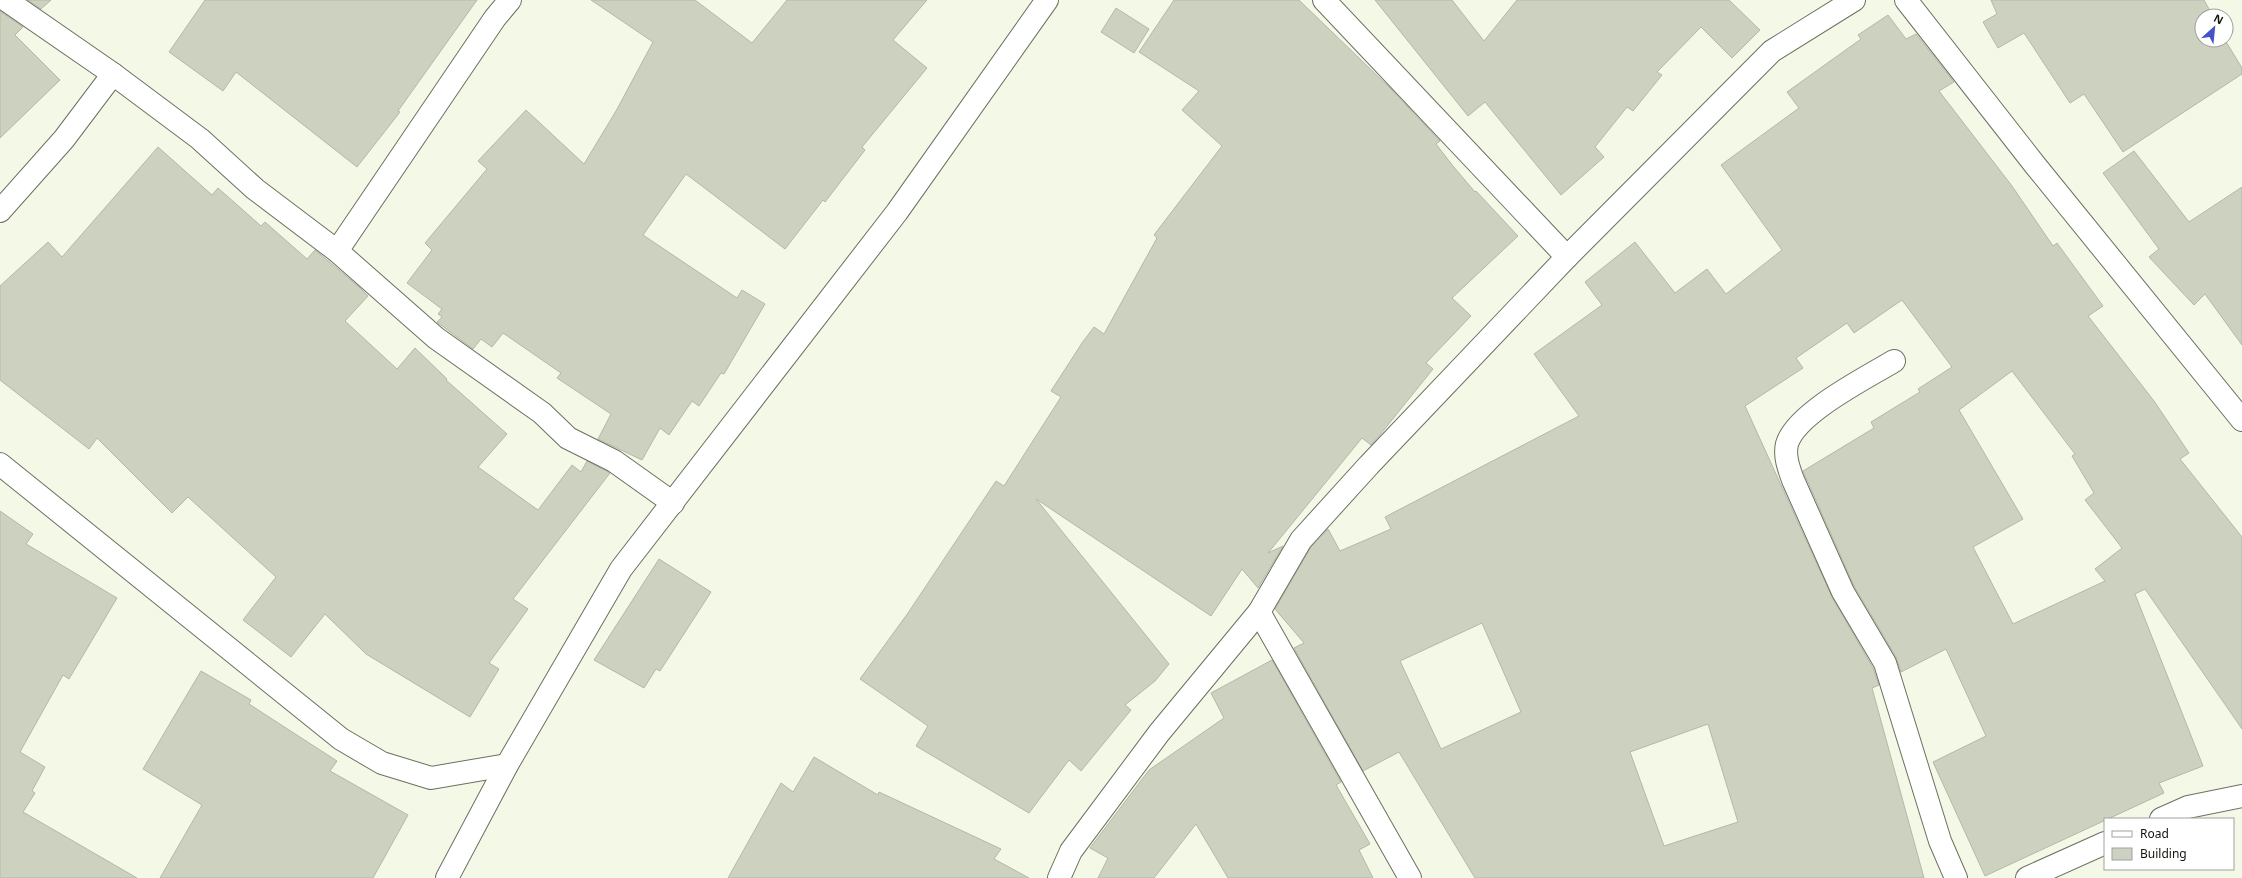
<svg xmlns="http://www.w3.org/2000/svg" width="2242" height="878" font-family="'Noto Sans',sans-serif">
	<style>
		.building { fill: #ccd2bf; stroke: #b3b9a6; fill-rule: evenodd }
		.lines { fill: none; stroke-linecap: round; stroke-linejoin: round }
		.minor-casing { stroke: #6b7160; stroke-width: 24 }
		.minor { stroke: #fff; stroke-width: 22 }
	</style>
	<rect width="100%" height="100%" fill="#f3f9e6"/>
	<g class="building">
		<polygon points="28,0 51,0 41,9"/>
		<polygon points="205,0 477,0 398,111 400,112 357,167 236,72 223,91 169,52"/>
		<polygon points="591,0 695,0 752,43 787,0 927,0 893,40 927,68 862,147 865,150 825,202 823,200 785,249 686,174 643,235 737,298 742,290 765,304 724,374 721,373 699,406 692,401 669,435 660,428 642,460 598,439 611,414 557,378 561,373 503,333 492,347 481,339 473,349 437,322 442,317 438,314 442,309 407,283 432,250 425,243 487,169 478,161 526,110 584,164 616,111 653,42"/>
		<polygon points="1174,0 1299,0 1390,88 1440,141 1436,144 1453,166 1475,192 1476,191 1518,236 1452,298 1471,316 1426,363 1433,369 1379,436 1371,445 1362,438 1268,553 1283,546 1258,588 1242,569 1211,616 1036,499 1169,664 1155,681 1125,705 1131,710 1081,771 1069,760 1029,813 916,746 928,726 860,679 908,613 996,481 1004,486 1061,397 1051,391 1082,343 1094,327 1104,334 1157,238 1154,235 1222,146 1182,110 1199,91 1139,52"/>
		<polygon points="1375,0 1452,0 1484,41 1517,0 1729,0 1760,30 1732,58 1701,27 1657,72 1662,75 1633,111 1627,107 1595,147 1604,157 1561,195 1485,102 1468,116"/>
		<polygon points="1991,0 2204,0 2213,16 2202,16 2202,40 2225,40 2242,68 2242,74 2123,152 2084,94 2070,103 2024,33 1998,48 1983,22 1997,14"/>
		<polygon points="1116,8 1149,29 1134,53 1101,32"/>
		<polygon points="0,11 23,27 15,35 60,80 0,138"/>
		<path d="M1888,15L1906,39L1916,34L1954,82L1939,91L2012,186L2053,246L2057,243L2103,306L2088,316L2154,401L2189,453L2180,459L2242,537V729L2145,589L2135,594L2203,766L2159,783L2164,793L1985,876L1933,762L1986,736L1946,649L1901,672L1896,657L1854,586L1803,471L1874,428L1871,422L1920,392L1918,389L1952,367L1902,300L1854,333L1847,323L1796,358L1803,368L1745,406L1832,597L1873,668L1879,685L1872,688L1924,878H1475L1399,752L1363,771L1294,648L1304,643L1275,609L1311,547L1328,529L1340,551L1391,529L1385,517L1579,416L1534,354L1602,305L1585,282L1635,242L1675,293L1707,269L1726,294L1782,250L1721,165L1799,108L1787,92L1861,39L1858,35ZM2012,371L2075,454L2072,456L2094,493L2085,500L2122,548L2095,569L2105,581L2013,624L1973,547L2023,519L1959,410ZM1482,623L1521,712L1441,749L1400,661ZM1708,724L1738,822L1664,846L1630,752Z"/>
		<polygon points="158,147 212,195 218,188 261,226 265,222 307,259 315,250 358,286 368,296 345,321 397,369 415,348 447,379 446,380 507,434 478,467 538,510 572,465 581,472 587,461 610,473 513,599 528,609 489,663 499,669 470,717 366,654 325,614 291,657 243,620 276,577 188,497 172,513 97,438 89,449 0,380 0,286 48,242 62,257"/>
		<polygon points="2134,151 2189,222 2242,187 2242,345 2205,294 2194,305 2149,257 2159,249 2103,173"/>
		<polygon points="0,511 33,534 26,544 117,598 69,679 63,675 20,752 45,767 32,791 35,793 23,812 137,878 0,878"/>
		<polygon points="659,559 711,592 660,671 656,669 644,688 594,660"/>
		<polygon points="1272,660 1341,782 1336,785 1370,844 1359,850 1373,878 1228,878 1196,824 1154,878 1098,878 1108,858 1090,848 1149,770 1224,718 1211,693"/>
		<polygon points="201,671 251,700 249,704 337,761 330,771 408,815 373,878 160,878 202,805 143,769"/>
		<polygon points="814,757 878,795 879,792 1001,849 994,859 1029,878 728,878 781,783 793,792"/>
	</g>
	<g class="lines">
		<defs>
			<g id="minor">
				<polyline points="6,0 113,74 200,139 255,189 337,251 436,338 542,413 568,438 614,461 673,503"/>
				<polyline points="1324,0 1567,257"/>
				<polyline points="1906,0 2035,165 2242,420"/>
				<polyline points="0,211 64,139 113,74"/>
				<polyline points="337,251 495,18 510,0"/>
				<path d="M1894,361C1866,378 1796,413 1787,444C1784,456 1789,469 1793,480L1843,592L1885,663L1940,841L1956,878"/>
				<polyline points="0,464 341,739 382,763 431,778 507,765"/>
				<polyline points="1259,612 1410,878"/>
				<polyline points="2161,819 2188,807 2242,796"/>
				<polyline points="447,878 507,765 621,569 897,212 1047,0"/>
				<polyline points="1059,878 1071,851 1159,733 1259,612 1301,540 1369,465 1567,257 1772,51 1854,0"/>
				<polyline points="2027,878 2105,843"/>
			</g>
		</defs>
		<use href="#minor" class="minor-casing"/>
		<use href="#minor" class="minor"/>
	</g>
	<rect x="2104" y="818" width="130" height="52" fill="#ffffff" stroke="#a0a19f"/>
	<rect x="2112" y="831" width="20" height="6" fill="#ffffff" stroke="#a0a19f"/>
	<text x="2140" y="838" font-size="12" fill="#12150e">Road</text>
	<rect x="2112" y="848" width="20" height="12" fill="#ccd2bf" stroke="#a0a19f"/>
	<text x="2140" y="858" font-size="12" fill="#12150e">Building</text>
	<g transform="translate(2214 28) rotate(27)"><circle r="19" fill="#ffffff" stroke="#a0a19f"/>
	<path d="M0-3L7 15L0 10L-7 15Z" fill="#4454c8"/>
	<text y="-6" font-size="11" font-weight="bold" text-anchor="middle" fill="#12150e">N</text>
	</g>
</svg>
